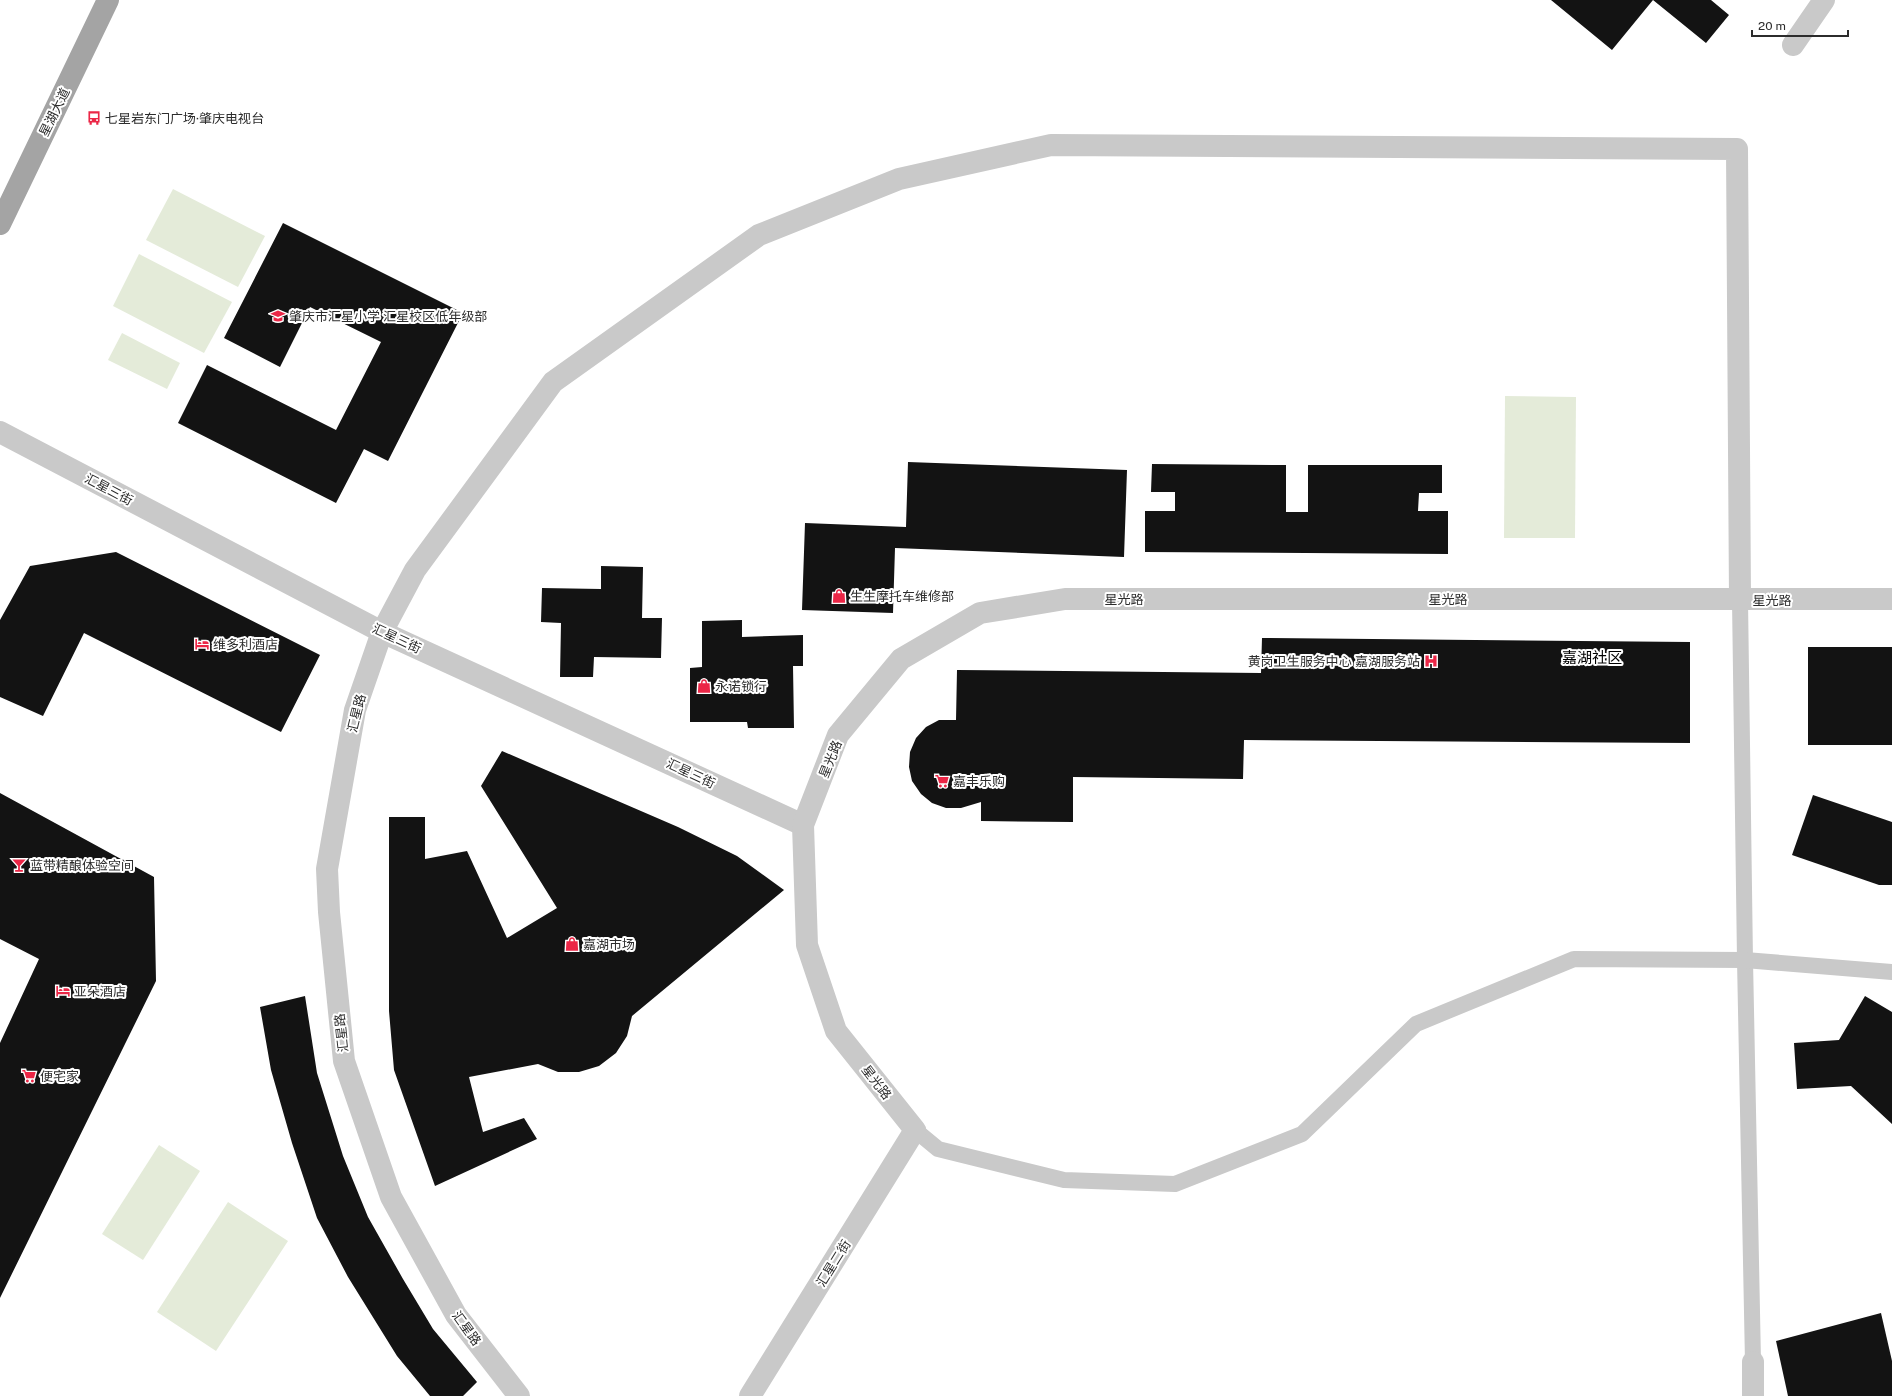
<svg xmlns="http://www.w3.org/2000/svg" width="1892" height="1396" font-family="'Public Sans','Noto Sans SC',sans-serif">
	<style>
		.green { fill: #e4ebd9 }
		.building { fill: #131313 }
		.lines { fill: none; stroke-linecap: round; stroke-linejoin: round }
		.lane { stroke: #c9c9c9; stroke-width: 16 }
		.street { stroke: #c9c9c9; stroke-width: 22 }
		.primary { stroke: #a4a4a4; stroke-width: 22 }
		.labels { text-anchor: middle; stroke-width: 4; stroke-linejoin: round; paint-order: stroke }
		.street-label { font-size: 13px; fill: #2c2c2c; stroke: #fff }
		.poi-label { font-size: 13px; fill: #2c2c2c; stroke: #fff; text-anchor: start }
		.quarter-label { font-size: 15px; fill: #000; stroke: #fff }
	</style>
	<rect width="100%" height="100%" fill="#fff"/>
	<g class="green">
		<polygon points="173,189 265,236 238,287 146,240"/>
		<polygon points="139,254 232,302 204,353 113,306"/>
		<polygon points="122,333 180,363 167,389 108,360"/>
		<polygon points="1505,396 1576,397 1575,538 1504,538"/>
		<polygon points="159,1145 200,1171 143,1260 102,1234"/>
		<polygon points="228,1202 288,1241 216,1351 157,1312"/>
	</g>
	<g class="building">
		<polygon points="1551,0 1711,0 1729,15 1706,43 1653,0 1612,50"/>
		<polygon points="283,223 463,313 388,461 364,449 336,503 178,423 207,365 336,430 381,342 310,307 280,367 224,338"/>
		<polygon points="908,462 1127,470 1124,557 895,548 893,613 802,610 805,523 906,527"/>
		<polygon points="1152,464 1286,465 1286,512 1308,512 1308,465 1442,465 1442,493 1419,493 1418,511 1448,511 1448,554 1145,552 1145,511 1175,511 1175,492 1151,492"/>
		<polygon points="116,552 320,655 281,732 84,633 43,716 0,697 0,620 30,566"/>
		<polygon points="601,566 643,567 642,618 662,618 661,658 594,657 593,677 560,677 561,623 541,622 542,588 601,589"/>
		<polygon points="742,620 742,637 803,635 803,666 793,666 794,728 748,728 747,722 690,722 690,668 702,667 702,621"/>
		<polygon points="1262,638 1690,642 1690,743 1244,740 1243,779 1073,777 1073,822 981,821 981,802 961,808 946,808 932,803 921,794 912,781 909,767 910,752 916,738 926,727 939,720 956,720 957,670 1261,673"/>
		<rect x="1808" y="647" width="84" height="98"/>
		<polygon points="502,751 678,827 737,856 784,890 632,1016 627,1036 616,1053 599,1066 579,1072 558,1072 538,1064 469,1077 483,1132 524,1118 537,1139 435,1186 394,1070 389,1011 389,817 425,817 425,859 467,851 507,938 557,908 481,786"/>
		<polygon points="0,793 154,877 156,981 0,1298 0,1043 39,959 0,939"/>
		<polygon points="1813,795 1892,822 1892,885 1879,885 1792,855"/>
		<polygon points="305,996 317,1073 343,1156 368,1217 403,1279 433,1329 477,1382 463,1396 430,1396 397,1356 348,1277 317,1218 292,1143 271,1070 260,1007"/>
		<polygon points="1865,996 1892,1012 1892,1124 1851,1086 1797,1089 1794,1043 1839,1040"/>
		<polygon points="1881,1313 1892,1361 1892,1396 1788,1396 1776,1341"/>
	</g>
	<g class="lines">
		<g class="lane">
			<polyline points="1740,600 1745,960 1753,1362"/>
			<polyline points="915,1130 938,1149 1064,1180 1175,1184 1302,1134 1416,1024 1574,959 1745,960 1892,972"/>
		</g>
		<g class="street">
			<polyline points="1793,45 1824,0"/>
			<polyline points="0,432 382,632 803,825"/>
			<polyline points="519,1396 456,1315 391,1197 344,1061 329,912 327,869 355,710 382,632 415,570 553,382 759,235 899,179 1051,145 1737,149 1740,600"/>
			<polyline points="750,1396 915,1130 836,1031 807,945 803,825 838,735 901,659 980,613 1065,599 1892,599"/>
			<polyline points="1753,1396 1753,1362"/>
		</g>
		<polyline class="primary" points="0,224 108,0"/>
	</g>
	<defs>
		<symbol id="bus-bare" viewBox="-9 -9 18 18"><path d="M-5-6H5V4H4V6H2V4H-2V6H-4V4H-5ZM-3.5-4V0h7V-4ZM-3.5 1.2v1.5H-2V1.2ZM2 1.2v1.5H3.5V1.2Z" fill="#eb2646" stroke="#fff" stroke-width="2.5" paint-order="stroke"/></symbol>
		<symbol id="school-bare" viewBox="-9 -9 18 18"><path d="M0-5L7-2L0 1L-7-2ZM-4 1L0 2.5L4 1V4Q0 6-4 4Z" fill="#eb2646" stroke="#fff" stroke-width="2.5" paint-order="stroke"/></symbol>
		<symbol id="shop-bare" viewBox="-9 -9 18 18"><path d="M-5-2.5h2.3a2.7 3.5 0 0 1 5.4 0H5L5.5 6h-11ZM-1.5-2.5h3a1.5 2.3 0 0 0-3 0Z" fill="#eb2646" stroke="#fff" stroke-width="2.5" paint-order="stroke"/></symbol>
		<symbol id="hotel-bare" viewBox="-9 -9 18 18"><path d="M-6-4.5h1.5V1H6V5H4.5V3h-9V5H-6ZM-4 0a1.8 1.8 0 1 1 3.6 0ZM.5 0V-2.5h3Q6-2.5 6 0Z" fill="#eb2646" stroke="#fff" stroke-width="2.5" paint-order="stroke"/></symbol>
		<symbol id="hospital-bare" viewBox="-9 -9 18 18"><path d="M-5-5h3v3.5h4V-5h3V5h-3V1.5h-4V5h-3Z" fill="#eb2646" stroke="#fff" stroke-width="2.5" paint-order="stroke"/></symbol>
		<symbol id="supermarket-bare" viewBox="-9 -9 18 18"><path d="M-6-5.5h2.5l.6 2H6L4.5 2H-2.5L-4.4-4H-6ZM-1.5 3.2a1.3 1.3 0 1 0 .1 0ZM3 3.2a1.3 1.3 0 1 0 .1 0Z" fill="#eb2646" stroke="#fff" stroke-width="2.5" paint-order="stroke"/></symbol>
		<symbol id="bar-bare" viewBox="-9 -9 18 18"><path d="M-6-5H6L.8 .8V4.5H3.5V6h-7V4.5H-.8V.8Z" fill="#eb2646" stroke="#fff" stroke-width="2.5" paint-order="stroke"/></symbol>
	</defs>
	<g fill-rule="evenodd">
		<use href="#bus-bare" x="84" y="108" width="20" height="20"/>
		<use href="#school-bare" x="268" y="306" width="20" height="20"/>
		<use href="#shop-bare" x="829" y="586" width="20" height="20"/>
		<use href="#hotel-bare" x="192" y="634" width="20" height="20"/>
		<use href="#hospital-bare" x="1421" y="651" width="20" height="20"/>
		<use href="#shop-bare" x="694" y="676" width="20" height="20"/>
		<use href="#supermarket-bare" x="932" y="771" width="20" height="20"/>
		<use href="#bar-bare" x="9" y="855" width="20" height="20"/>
		<use href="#shop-bare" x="562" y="934" width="20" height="20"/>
		<use href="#hotel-bare" x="53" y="981" width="20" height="20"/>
		<use href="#supermarket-bare" x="19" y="1066" width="20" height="20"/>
	</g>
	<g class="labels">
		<g class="street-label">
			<text transform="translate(54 112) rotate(-64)" y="5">星湖大道</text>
			<text transform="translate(109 489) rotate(28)" y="5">汇星三街</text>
			<text x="1124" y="604">星光路</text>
			<text x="1448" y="604">星光路</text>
			<text x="1772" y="605">星光路</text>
			<text transform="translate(397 638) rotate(25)" y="5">汇星三街</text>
			<text transform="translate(356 713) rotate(-76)" y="5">汇星路</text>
			<text transform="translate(830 759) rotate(-68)" y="5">星光路</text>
			<text transform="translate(691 773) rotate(25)" y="5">汇星三街</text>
			<text transform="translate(341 1033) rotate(-96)" y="5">汇星路</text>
			<text transform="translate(877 1082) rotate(52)" y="5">星光路</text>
			<text transform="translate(833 1263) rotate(-58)" y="5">汇星二街</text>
			<text transform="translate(467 1328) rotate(54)" y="5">汇星路</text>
		</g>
		<g class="poi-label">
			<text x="105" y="123">七星岩东门广场·肇庆电视台</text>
			<text x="289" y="321">肇庆市汇星小学 汇星校区低年级部</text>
			<text x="850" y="601">生生摩托车维修部</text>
			<text x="213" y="649">维多利酒店</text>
			<text x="1420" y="666" text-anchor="end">黄岗卫生服务中心 嘉湖服务站</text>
			<text x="715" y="691">永诺锁行</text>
			<text x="953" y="786">嘉丰乐购</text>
			<text x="30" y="870">蓝带精酿体验空间</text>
			<text x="583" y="949">嘉湖市场</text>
			<text x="74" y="996">亚朵酒店</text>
			<text x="40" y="1081">便宅家</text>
		</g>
		<g class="quarter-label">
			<text x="1592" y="663">嘉湖社区</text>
		</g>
	</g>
	<path d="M1752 30v6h96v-6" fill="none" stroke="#2c2c2c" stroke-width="2"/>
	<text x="1758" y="30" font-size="12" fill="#2c2c2c" stroke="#ffffff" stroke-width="3" paint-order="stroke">20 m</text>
</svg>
